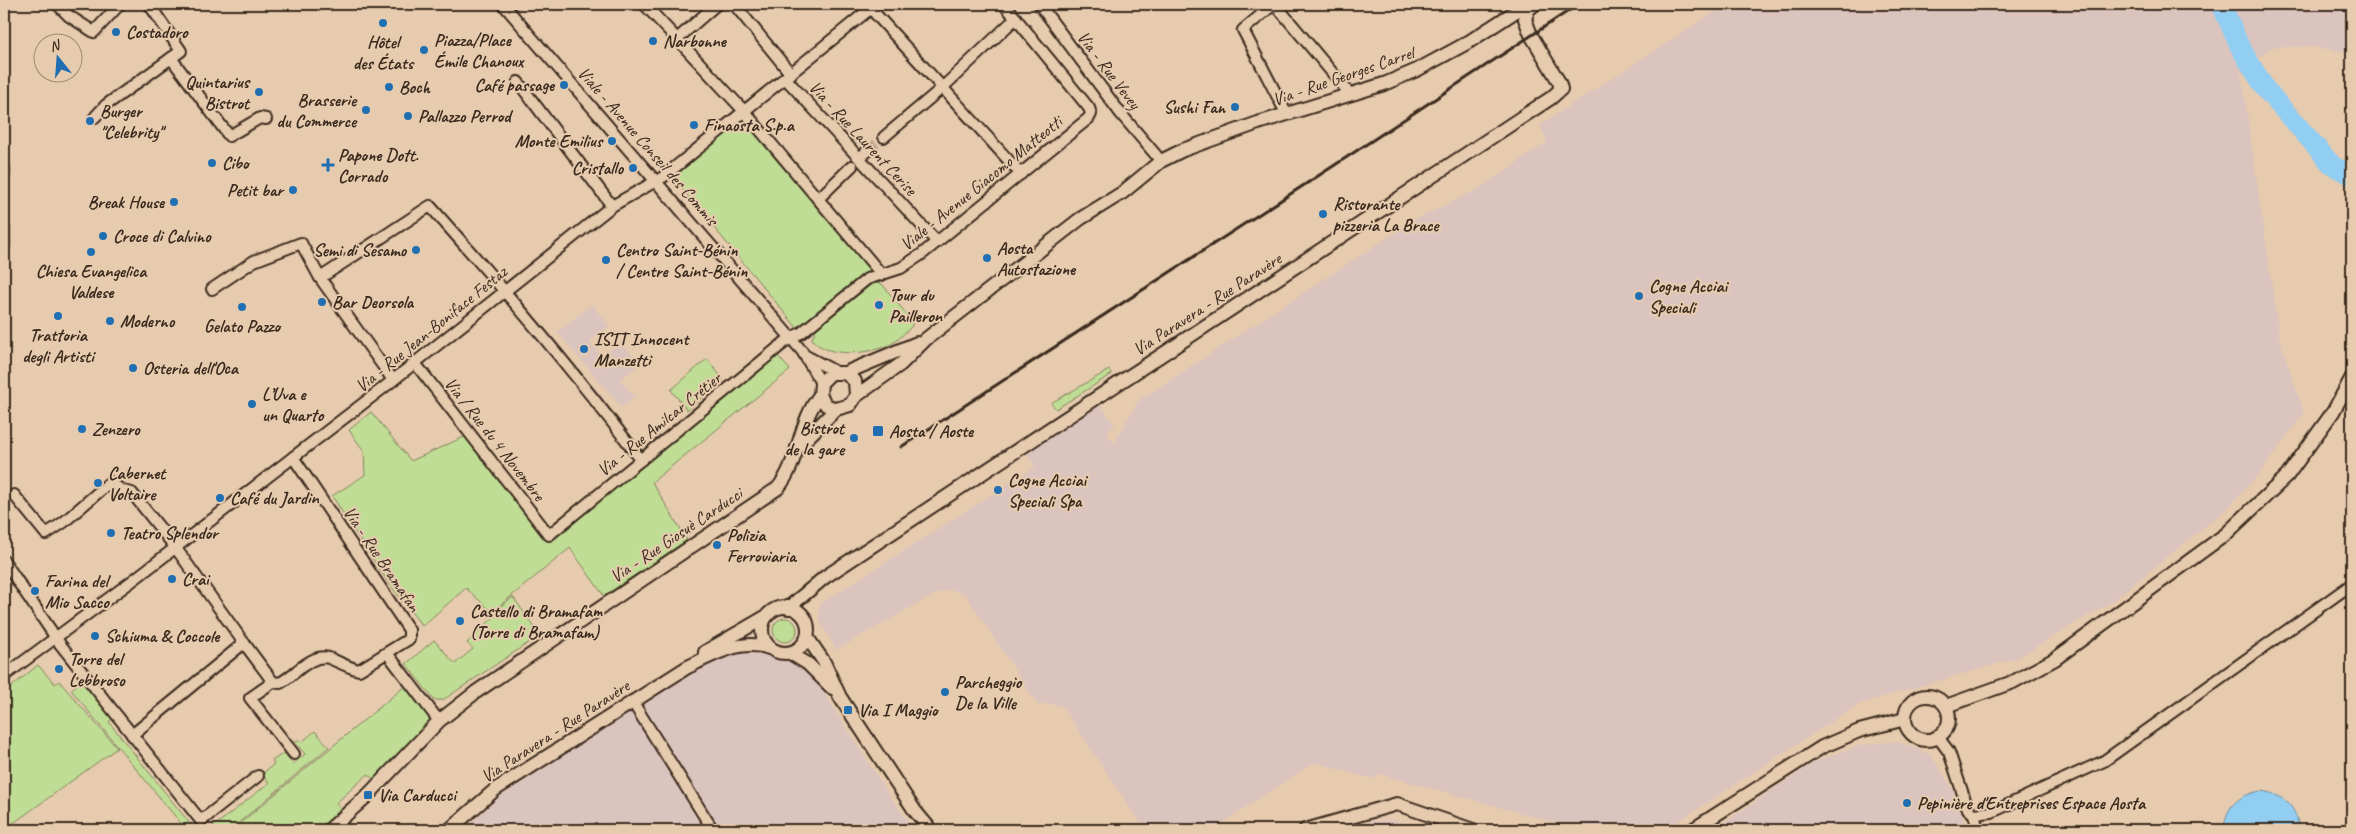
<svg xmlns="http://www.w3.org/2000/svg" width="2356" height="834" font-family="Caveat,sans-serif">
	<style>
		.built { fill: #dcc4be }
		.green { fill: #c0dd95; stroke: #7e845a }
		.water { fill: #92cdf2; stroke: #6f8c9d }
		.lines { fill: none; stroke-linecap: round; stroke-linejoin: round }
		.river { stroke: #92cdf2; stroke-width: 20 }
		.minor-tunnel { stroke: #c4ab91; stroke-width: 10; stroke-dasharray: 10 5; stroke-linecap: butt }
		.minor-casing { stroke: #3b2a1e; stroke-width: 14 }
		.tertiary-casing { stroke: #3b2a1e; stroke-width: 16 }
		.minor { stroke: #e6cbae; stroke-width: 10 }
		.tertiary { stroke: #e6cbae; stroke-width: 12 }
		.rail { stroke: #3b2a1e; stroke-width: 3 }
		.poi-dot { fill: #1f6fb2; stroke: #e6cbae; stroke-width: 2 }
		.labels { text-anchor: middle; stroke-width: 4; stroke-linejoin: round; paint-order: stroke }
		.poi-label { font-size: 18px; font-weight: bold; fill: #3b2a1e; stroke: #e6cbae; text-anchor: start }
		.street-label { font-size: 18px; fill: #3b2a1e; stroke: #e6cbae }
	</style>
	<rect width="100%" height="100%" fill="#e6cbae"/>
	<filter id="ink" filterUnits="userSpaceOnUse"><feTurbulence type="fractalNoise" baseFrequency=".02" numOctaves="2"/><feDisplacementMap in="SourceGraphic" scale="10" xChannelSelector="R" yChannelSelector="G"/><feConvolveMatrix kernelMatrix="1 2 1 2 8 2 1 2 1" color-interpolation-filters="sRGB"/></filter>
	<g filter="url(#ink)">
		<g class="built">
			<polygon points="1727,4 2352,4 2352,53 2313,47 2273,47 2241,71 2280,340 2304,413 2260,473 2228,508 2110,603 2017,658 1859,704 1665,830 1582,830 1380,774 1372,779 1317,763 1310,765 1212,830 1145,830 1063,707 1046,703 1039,707 965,594 950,590 933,595 836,650 819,619 820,604 1035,467 1026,453 1101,405 1115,425 1107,433 1114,443 1138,401 1416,219 1478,189 1547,142 1540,125"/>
			<polygon points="592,304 609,326 590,342 602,356 622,341 639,364 620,380 635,397 622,408 557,332"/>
			<polygon points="744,653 764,654 798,664 815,679 888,793 914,830 464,830 495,800 679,680 720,659"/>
			<polygon points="1897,741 1931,755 1955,793 1967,830 1713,830 1814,762 1860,745"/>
			<polygon points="1393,820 1431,830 1344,830 1372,821"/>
		</g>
		<g class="green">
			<polygon points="745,118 870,269 798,329 673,178"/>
			<path d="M878,282L882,284L912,321V326C905,332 899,340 891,344C871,354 827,359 812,339L816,328L873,283Z"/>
			<polygon points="777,355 790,370 652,482 687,540 604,596 570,548 492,612 466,588 422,626 388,582 332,496 365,475 364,451 349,430 371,412 411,461 468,435 548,540"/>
			<polygon points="707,359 723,379 687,410 671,390"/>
			<polygon points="1109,370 1112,374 1056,409 1051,403"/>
			<polygon points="513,597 540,635 443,700 434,700 406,664 434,640 455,664 473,649 467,643 497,614 494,611"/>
			<circle cx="785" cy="630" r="12"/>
			<polygon points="38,665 55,684 59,681 117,748 4,830 4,693"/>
			<polygon points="76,670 114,717 109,722 195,830 187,830 184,827 71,690 81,681 73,671"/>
			<polygon points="405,686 431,721 374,779 368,774 336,803 341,810 316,830 232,830"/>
			<polygon points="315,731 329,747 230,830 209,830 269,783 262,774 274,764 272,761 284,753 293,764 305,754 295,742 299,740 302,742"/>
		</g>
		<path class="water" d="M2261,791C2284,794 2297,807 2299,830H2224C2225,807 2238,795 2261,791Z"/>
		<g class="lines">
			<polyline class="river" points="2221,4 2240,47 2266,90 2333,166 2352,175"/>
			<polyline class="minor-tunnel" points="869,150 884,137"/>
			<defs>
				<g id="minor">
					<polyline points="57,4 69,16 94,32 120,4"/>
					<polyline points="503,4 802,351 821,383"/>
					<polyline points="644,4 677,39"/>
					<polyline points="717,4 677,39 744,111 882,275"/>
					<polyline points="734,4 791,74"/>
					<polyline points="1039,4 1121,114 1161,161"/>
					<polyline points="1274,4 1243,30 1286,113"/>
					<polyline points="1275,4 1350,94"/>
					<polyline points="871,9 1021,174"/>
					<polyline points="171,58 229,136 260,118 266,119"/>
					<polyline points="785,78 937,242"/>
					<polyline points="518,82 612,206"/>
					<polyline points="95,117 106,105 181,51 149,4"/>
					<polyline points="884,137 942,88 1016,18"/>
					<polyline points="859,158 869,150"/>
					<polyline points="4,168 4,174"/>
					<polyline points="818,199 852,166"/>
					<polyline points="4,229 4,245"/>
					<path d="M320,278L430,206C503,288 575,372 641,460"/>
					<polyline points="212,289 254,261 301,243 320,278 393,380"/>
					<polyline points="806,356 836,372"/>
					<polyline points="415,363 549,535 790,338 801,333 867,279 901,268 922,254 1089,118 1091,114 1089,108 1004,4"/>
					<polyline points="14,495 46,534 64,522 110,482 123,491 132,493 175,547 244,643"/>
					<polyline points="4,561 60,644 201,821 258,776"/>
					<polyline points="387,653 439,721"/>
					<polyline points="4,676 132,581 382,389 612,206 663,177 876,4"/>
					<polyline points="273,682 250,698 294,754"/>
					<polyline points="632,701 713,830"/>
					<path d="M132,735L244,643L273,682L280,683C294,676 311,653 329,658C339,662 347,667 359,670L409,639V630L293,457"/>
					<polyline points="1938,737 1949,752 1968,809 1974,814"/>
					<polyline points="1978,830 1974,814 1992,812 2104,761 2352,584"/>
				</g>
				<g id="tertiary">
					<polyline points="845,373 917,343"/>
					<polyline points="856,396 855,381 845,373 831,373 821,383 820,395 826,405 836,409 850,405 856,396 901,364 926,339 1080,219 1122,193 1161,161 1183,150 1258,123 1384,84 1417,70 1467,43 1527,4"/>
					<polyline points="797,448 836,409"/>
					<circle cx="785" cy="630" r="23"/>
					<polyline points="788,608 825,577 1551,98 1561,89 1559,82 1531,35 1525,19 1528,10 1535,4"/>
					<polyline points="807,637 824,662 840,697 915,811 931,830"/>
					<polyline points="705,652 767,616"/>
					<polyline points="790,653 808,664 832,688"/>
					<circle cx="1927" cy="718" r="22"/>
					<polyline points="1946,706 2013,682 2055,659 2226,534 2287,476 2333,412 2352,377"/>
					<path d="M329,830L368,795L439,721L476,692L778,488C800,461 798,423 820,395"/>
					<path d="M449,830L496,789L686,668C710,656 741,638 769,648"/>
					<polyline points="1305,830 1397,804 1473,830"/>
					<polyline points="1692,830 1822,747 1859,731 1905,719"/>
				</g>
			</defs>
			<use href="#minor" class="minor-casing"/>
			<use href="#tertiary" class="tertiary-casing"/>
			<use href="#minor" class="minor"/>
			<use href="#tertiary" class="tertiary"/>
			<polyline class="rail" points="901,447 1338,163 1579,4"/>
		</g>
	</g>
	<g class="poi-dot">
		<circle cx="383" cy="23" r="5"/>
		<circle cx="116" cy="32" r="5"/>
		<circle cx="653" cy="41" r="5"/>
		<circle cx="424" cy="50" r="5"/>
		<circle cx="564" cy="85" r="5"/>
		<circle cx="389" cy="87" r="5"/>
		<circle cx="259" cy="92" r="5"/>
		<circle cx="1235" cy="107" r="5"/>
		<circle cx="366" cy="110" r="5"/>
		<circle cx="408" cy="116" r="5"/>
		<circle cx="90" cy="121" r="5"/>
		<circle cx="694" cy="125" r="5"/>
		<circle cx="612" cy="141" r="5"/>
		<circle cx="212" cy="163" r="5"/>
		<path d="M325.5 157.5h5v5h5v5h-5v5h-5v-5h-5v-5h5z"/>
		<circle cx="633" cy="168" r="5"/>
		<circle cx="293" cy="190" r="5"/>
		<circle cx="174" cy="202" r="5"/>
		<circle cx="1323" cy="214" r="5"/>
		<circle cx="103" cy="236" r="5"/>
		<circle cx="416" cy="250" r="5"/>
		<circle cx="91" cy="252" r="5"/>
		<circle cx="987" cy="258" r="5"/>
		<circle cx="606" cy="260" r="5"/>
		<circle cx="1639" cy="296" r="5"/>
		<circle cx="322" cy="302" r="5"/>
		<circle cx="879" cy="305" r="5"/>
		<circle cx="242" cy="307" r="5"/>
		<circle cx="58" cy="316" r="5"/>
		<circle cx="110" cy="321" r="5"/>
		<circle cx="584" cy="349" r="5"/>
		<circle cx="133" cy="368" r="5"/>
		<circle cx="252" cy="404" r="5"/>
		<circle cx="82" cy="429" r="5"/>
		<rect x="872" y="425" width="12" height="12" rx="2.5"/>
		<circle cx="854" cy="438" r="5"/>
		<circle cx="98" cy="483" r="5"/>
		<circle cx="998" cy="490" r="5"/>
		<circle cx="220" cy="498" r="5"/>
		<circle cx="111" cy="533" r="5"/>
		<circle cx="717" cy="545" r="5"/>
		<circle cx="172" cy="579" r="5"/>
		<circle cx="35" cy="591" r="5"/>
		<circle cx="460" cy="621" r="5"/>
		<circle cx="95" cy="636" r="5"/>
		<circle cx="59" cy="669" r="5"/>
		<circle cx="945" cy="692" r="5"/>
		<rect x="843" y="705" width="10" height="10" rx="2.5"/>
		<rect x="363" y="790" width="10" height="10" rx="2.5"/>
		<circle cx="1907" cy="803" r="5"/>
	</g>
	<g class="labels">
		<g class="poi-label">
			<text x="126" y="38">Costadoro</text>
			<text x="434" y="46">Piazza/Place<tspan x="434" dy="21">Émile Chanoux</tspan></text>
			<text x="663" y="47">Narbonne</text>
			<text x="383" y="48" text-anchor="middle">Hôtel<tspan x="383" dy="21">des États</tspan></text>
			<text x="249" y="88" text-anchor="end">Quintarius<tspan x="249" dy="21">Bistrot</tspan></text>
			<text x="554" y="91" text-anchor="end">Café passage</text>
			<text x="399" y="93">Boch</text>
			<text x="356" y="106" text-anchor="end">Brasserie<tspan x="356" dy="21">du Commerce</tspan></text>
			<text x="1225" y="113" text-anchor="end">Sushi Fan</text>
			<text x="100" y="117">Burger<tspan x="100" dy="21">"Celebrity"</tspan></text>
			<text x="418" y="122">Pallazzo Perrod</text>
			<text x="704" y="131">Finaosta S.p.a</text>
			<text x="602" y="147" text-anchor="end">Monte Emilius</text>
			<text x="338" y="161">Papone Dott.<tspan x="338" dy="21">Corrado</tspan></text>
			<text x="222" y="169">Cibo</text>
			<text x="623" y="174" text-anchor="end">Cristallo</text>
			<text x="283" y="196" text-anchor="end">Petit bar</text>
			<text x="164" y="208" text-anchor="end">Break House</text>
			<text x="1333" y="210">Ristorante<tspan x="1333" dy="21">pizzeria La Brace</tspan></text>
			<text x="113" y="242">Croce di Calvino</text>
			<text x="997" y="254">Aosta<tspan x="997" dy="21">Autostazione</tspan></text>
			<text x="406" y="256" text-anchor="end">Semi di Sesamo</text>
			<text x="616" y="256">Centro Saint-Bénin<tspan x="616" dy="21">/ Centre Saint-Bénin</tspan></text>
			<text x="91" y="277" text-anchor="middle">Chiesa Evangelica<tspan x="91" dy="21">Valdese</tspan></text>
			<text x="1649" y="292">Cogne Acciai<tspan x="1649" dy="21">Speciali</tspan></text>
			<text x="889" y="301">Tour du<tspan x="889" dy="21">Pailleron</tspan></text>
			<text x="332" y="308">Bar Deorsola</text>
			<text x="120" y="327">Moderno</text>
			<text x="242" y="332" text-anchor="middle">Gelato Pazzo</text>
			<text x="58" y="341" text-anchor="middle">Trattoria<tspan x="58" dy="21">degli Artisti</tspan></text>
			<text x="594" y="345">ISIT Innocent<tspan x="594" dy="21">Manzetti</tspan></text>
			<text x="143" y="374">Osteria dell'Oca</text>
			<text x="262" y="400">L’Uva e<tspan x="262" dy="21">un Quarto</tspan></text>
			<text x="844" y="434" text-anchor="end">Bistrot<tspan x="844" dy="21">de la gare</tspan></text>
			<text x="92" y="435">Zenzero</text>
			<text x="889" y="437">Aosta / Aoste</text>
			<text x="108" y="479">Cabernet<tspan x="108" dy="21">Voltaire</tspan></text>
			<text x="1008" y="486">Cogne Acciai<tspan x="1008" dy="21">Speciali Spa</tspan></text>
			<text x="230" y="504">Café du Jardin</text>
			<text x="121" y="539">Teatro Splendor</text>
			<text x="727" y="541">Polizia<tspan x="727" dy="21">Ferroviaria</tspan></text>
			<text x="182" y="585">Crai</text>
			<text x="45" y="587">Farina del<tspan x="45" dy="21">Mio Sacco</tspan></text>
			<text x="470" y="617">Castello di Bramafam<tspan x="470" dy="21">(Torre di Bramafam)</tspan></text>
			<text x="105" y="642">Schiuma &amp; Coccole</text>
			<text x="69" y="665">Torre del<tspan x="69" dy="21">Lebbroso</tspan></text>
			<text x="955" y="688">Parcheggio<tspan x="955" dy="21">De la Ville</tspan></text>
			<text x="858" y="716">Via I Maggio</text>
			<text x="378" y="801">Via Carducci</text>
			<text x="1917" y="809">Pepinière d'Entreprises Espace Aosta</text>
		</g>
		<g class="street-label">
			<text transform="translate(1109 70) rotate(53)" y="6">Via - Rue Vevey</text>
			<text transform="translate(1343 76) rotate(-19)" y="6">Via - Rue Georges Carrel</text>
			<text transform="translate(863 138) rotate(47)" y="6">Via - Rue Laurent Cerise</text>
			<text transform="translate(648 146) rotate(49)" y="6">Viale - Avenue Conseil des Commis</text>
			<text transform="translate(981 183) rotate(-39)" y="6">Viale - Avenue Giacomo Matteotti</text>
			<text transform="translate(1207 304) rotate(-33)" y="6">Via Paravera - Rue Paravère</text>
			<text transform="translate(431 329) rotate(-39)" y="6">Via - Rue Jean-Boniface Festaz</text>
			<text transform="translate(659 424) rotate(-39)" y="6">Via - Rue Amilcar Crétier</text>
			<text transform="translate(495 439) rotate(52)" y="6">Via / Rue du 4 Novembre</text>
			<text transform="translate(676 535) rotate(-34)" y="6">Via - Rue Giosuè Carducci</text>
			<text transform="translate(382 559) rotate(56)" y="6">Via - Rue Bramafan</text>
			<text transform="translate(555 731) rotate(-33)" y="6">Via Paravera - Rue Paravère</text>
		</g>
	</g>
	<rect width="2356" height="834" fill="none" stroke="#e6cbae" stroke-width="20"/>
	<rect x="10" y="10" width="2336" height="814" fill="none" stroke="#3b2a1e" stroke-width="2" filter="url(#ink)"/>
	<g transform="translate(58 58) rotate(343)"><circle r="24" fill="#e6cbae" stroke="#a28b74"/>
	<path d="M0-4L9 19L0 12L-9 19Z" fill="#1f6fb2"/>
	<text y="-8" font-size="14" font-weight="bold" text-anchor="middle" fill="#3b2a1e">N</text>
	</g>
</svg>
